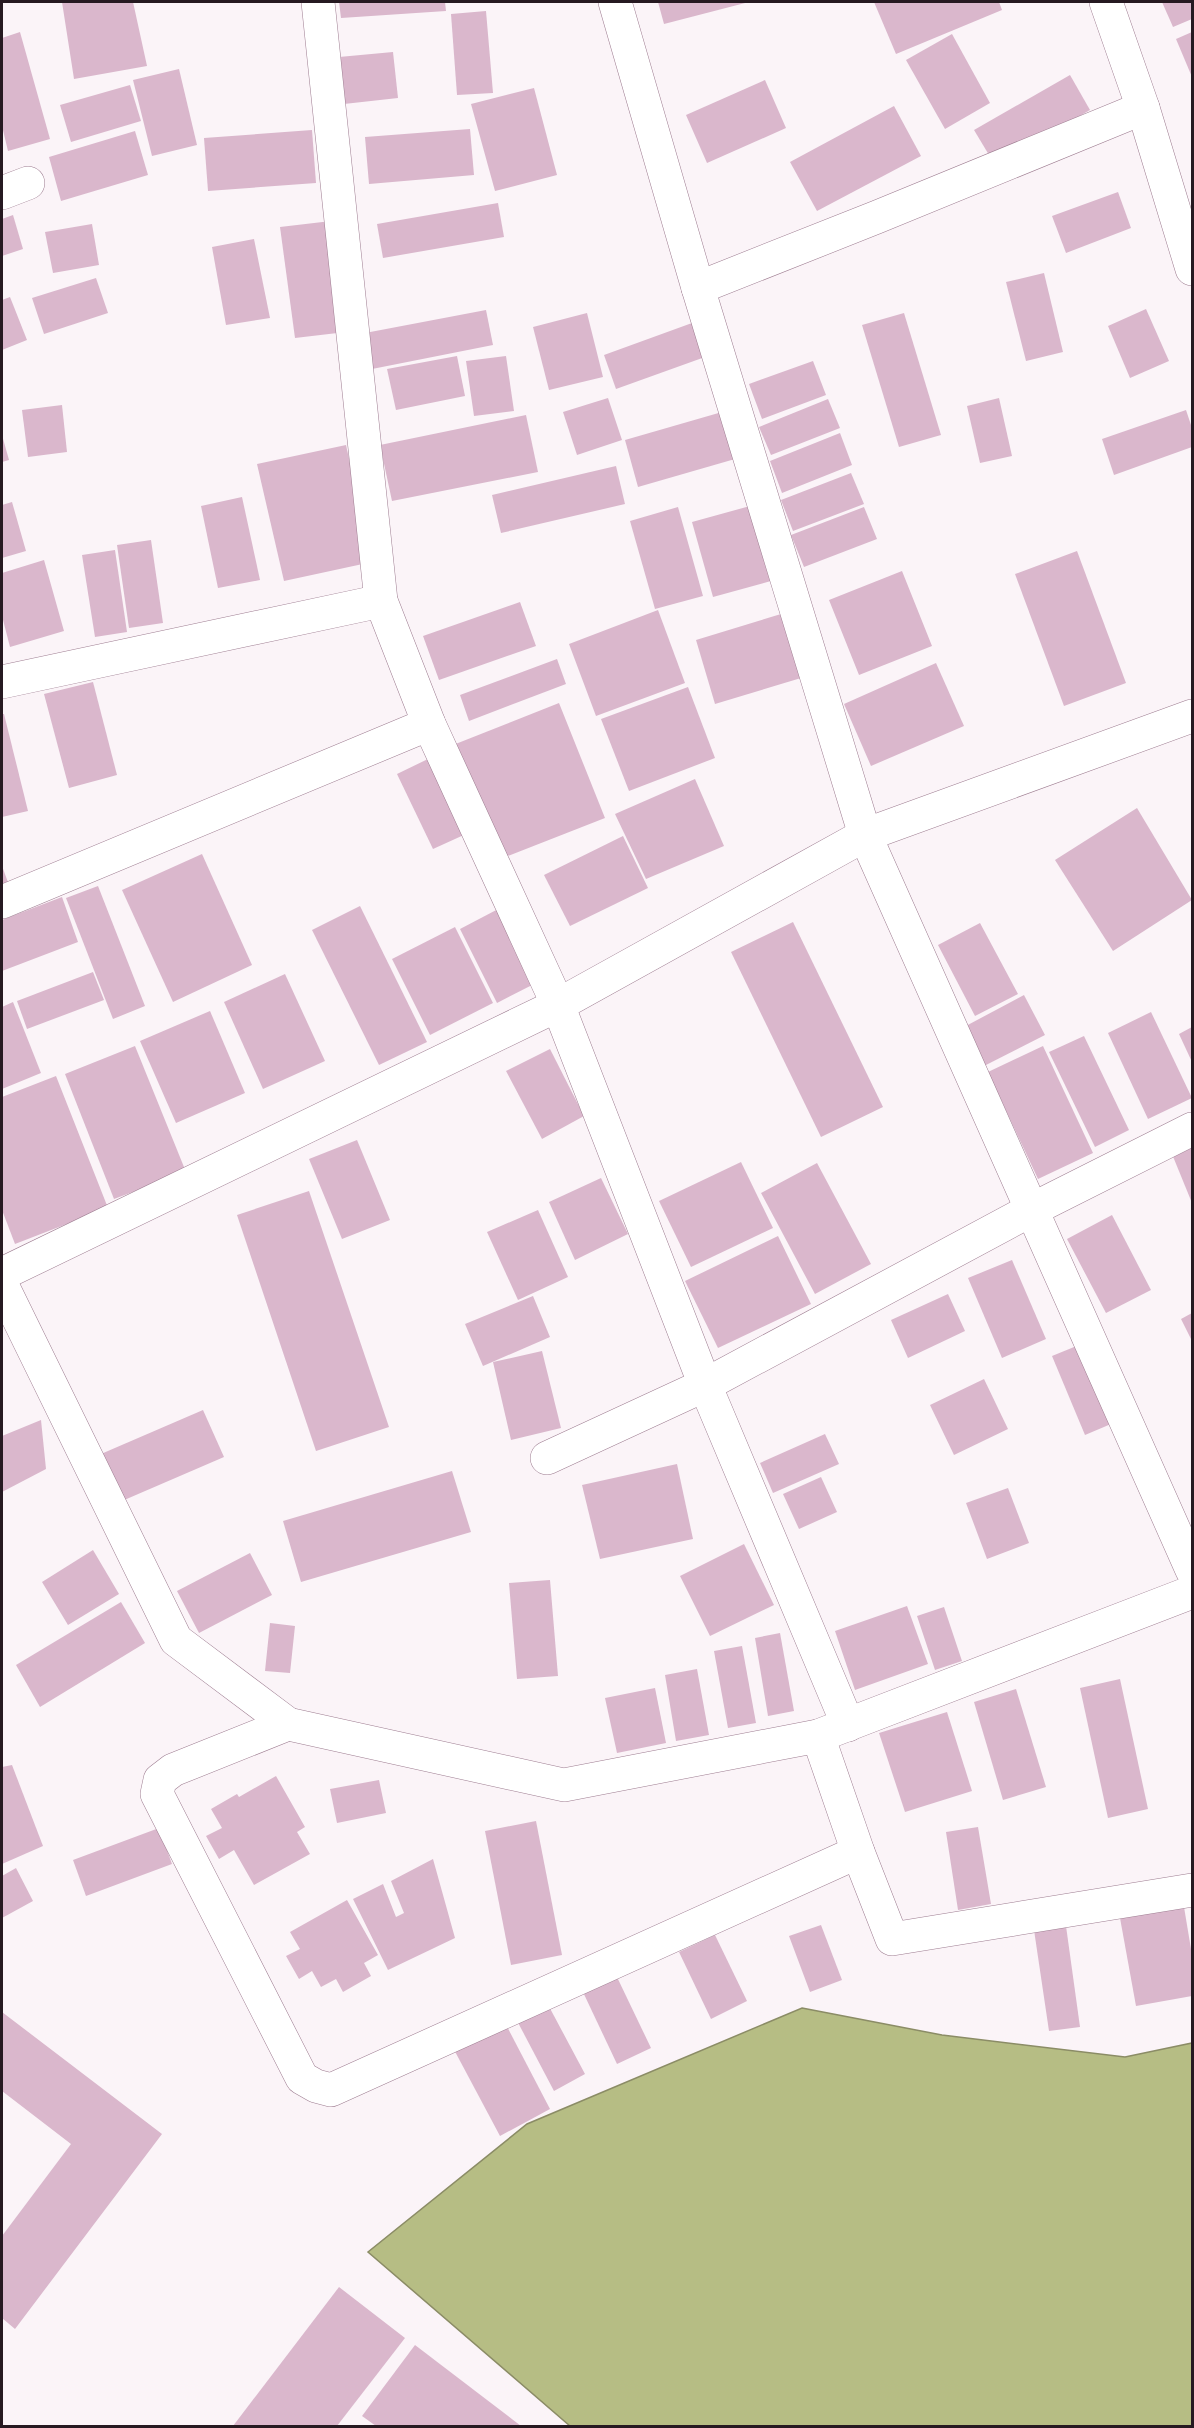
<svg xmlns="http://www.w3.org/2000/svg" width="1194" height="2428" font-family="'Source Serif 4',serif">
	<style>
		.water { fill: #b6bd84; stroke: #8b8c66; stroke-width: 1.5 }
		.building { fill: #dab7cc }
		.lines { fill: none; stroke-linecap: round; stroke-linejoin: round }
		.minor-casing { stroke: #9e7d91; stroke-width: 34 }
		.minor { stroke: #fff; stroke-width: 33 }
	</style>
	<rect width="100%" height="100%" fill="#fbf4f8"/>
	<polygon class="water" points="802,2008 942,2035 1125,2057 1192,2043 1192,2426 570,2426 368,2252 527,2124"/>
	<g class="building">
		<polygon points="62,2 133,2 147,66 74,79"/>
		<polygon points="339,2 445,2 446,11 341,18"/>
		<polygon points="658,2 749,2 664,24"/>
		<polygon points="874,2 999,2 1002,10 896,54"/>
		<polygon points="1162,2 1192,2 1192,19 1173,27"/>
		<polygon points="486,11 493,93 457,95 451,14"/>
		<polygon points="20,32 50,139 8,151 2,126 2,38"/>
		<polygon points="1192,32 1192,77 1176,39"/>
		<polygon points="952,34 990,103 945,129 906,60"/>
		<polygon points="393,52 398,98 344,104 339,57"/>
		<polygon points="179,69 197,145 152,156 133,80"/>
		<polygon points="1070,75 1090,110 995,165 974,130"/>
		<polygon points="765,80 786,128 707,163 686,115"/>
		<polygon points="130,85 141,121 71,142 60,105"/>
		<polygon points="534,88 557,175 495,191 471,104"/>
		<polygon points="894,106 921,156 817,211 790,162"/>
		<polygon points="470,129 474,175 369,184 365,137"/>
		<polygon points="312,130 316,183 208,191 204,138"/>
		<polygon points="135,131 148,175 61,201 49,157"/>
		<polygon points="1118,192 1131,228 1066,253 1052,216"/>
		<polygon points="498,203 504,237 383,258 377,224"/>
		<polygon points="13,215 23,249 2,256 2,219"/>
		<polygon points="331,221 346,332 295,338 280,227"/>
		<polygon points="92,224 99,265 53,273 45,232"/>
		<polygon points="254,239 270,318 226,325 212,247"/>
		<polygon points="1044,273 1063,352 1026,361 1006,282"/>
		<polygon points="96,278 108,313 44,334 32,298"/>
		<polygon points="10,297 27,340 2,350 2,300"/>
		<polygon points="1146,309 1169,361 1130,378 1108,326"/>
		<polygon points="486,310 493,345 372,369 365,333"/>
		<polygon points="587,313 603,377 549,390 533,327"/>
		<polygon points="904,313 941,435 899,447 862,325"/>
		<polygon points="692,323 705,357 616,389 604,355"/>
		<polygon points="457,356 465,396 396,410 387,369"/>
		<polygon points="506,356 514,411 474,416 466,361"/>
		<polygon points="813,361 826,395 762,419 749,384"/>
		<polygon points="608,398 622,440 577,455 563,412"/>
		<polygon points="999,398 1012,456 980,463 967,406"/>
		<polygon points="828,399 840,428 771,455 759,427"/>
		<polygon points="62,405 67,452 28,457 22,410"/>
		<polygon points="1186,410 1192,428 1192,447 1114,475 1102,439"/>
		<polygon points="722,412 735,459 638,487 625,440"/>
		<polygon points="526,415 538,472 392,501 380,445"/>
		<polygon points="840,433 852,465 782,493 770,461"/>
		<polygon points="2,435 9,460 2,462"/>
		<polygon points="346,445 372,562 284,581 257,464"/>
		<polygon points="616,466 625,504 501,533 492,495"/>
		<polygon points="851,473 864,504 793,531 781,500"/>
		<polygon points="242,497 260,580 218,588 201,506"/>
		<polygon points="12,502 26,551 2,558 2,505"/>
		<polygon points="750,506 771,581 713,597 692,522"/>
		<polygon points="678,507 703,596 655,609 630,521"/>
		<polygon points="864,507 877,539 804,567 791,535"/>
		<polygon points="151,540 163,623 129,628 117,545"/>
		<polygon points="115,550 127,632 95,637 82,555"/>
		<polygon points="1077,551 1126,683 1064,706 1015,574"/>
		<polygon points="44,560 64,631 10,647 2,616 2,573"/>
		<polygon points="902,571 932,646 859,675 829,600"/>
		<polygon points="520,602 536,646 439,680 423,636"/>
		<polygon points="658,610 685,683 596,716 569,644"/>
		<polygon points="781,614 801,678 715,704 696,640"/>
		<polygon points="557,659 566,684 469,721 460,695"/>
		<polygon points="936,663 964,726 871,766 844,704"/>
		<polygon points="93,682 117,775 69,788 44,694"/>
		<polygon points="688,687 715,758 629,791 601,719"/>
		<polygon points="559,703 605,818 500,859 453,745"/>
		<polygon points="2,714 4,714 28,811 2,817"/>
		<polygon points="430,758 466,834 433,849 397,774"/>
		<polygon points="695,779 724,846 646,879 615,814"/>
		<polygon points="1137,808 1192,900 1113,951 1055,860"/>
		<polygon points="623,836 648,888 570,926 544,875"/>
		<polygon points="202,854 252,965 173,1002 122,890"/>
		<polygon points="2,866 12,893 2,896"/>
		<polygon points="98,886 145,1006 113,1019 66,898"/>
		<polygon points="62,897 78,942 2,971 2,920"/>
		<polygon points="360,906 427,1042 379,1065 312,930"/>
		<polygon points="502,907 540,981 497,1003 460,929"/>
		<polygon points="793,922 883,1107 821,1137 731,952"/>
		<polygon points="980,923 1018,994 975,1016 938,945"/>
		<polygon points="455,927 493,1003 430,1035 392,959"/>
		<polygon points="93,972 104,1000 27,1029 17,1001"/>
		<polygon points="285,974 325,1061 263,1089 224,1002"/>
		<polygon points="1024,995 1045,1035 984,1066 964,1027"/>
		<polygon points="13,1002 41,1073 2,1089 2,1007"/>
		<polygon points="210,1011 245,1093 176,1123 140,1041"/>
		<polygon points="1151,1012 1192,1098 1148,1119 1108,1033"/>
		<polygon points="1192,1027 1192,1062 1179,1034"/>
		<polygon points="1084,1036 1129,1130 1095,1147 1049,1052"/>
		<polygon points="135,1046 186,1172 114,1199 65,1074"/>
		<polygon points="1043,1046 1093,1153 1038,1179 988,1072"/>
		<polygon points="550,1049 584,1116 542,1139 506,1071"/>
		<polygon points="56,1076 108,1208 15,1244 2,1210 2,1097"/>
		<polygon points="357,1140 390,1220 342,1239 309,1159"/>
		<polygon points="1192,1146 1192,1203 1172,1154"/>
		<polygon points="741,1162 773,1228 691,1267 659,1201"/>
		<polygon points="817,1163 871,1264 815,1294 761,1193"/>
		<polygon points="601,1178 628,1234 575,1260 549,1202"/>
		<polygon points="309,1191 389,1427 316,1451 237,1215"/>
		<polygon points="538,1210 568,1277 518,1300 487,1232"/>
		<polygon points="1112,1215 1151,1290 1106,1313 1067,1239"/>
		<polygon points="778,1236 811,1304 718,1348 685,1281"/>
		<polygon points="1012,1260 1046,1339 1002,1358 968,1278"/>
		<polygon points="948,1294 965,1331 908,1358 891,1320"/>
		<polygon points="533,1296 550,1337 483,1366 465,1324"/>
		<polygon points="1192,1313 1192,1341 1181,1319"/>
		<polygon points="1079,1345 1111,1424 1085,1435 1052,1356"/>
		<polygon points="542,1351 561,1428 511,1440 493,1362"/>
		<polygon points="984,1379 1008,1429 954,1455 930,1405"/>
		<polygon points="203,1410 224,1457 115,1504 94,1457"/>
		<polygon points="41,1420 46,1469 2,1492 2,1436"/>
		<polygon points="825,1434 839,1464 773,1493 760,1463"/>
		<polygon points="677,1464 693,1539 600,1559 582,1485"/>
		<polygon points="452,1471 471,1532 301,1582 283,1521"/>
		<polygon points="821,1477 837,1512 799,1529 783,1494"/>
		<polygon points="1008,1488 1029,1543 987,1559 966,1503"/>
		<polygon points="744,1544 774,1605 710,1636 680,1576"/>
		<polygon points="93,1550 119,1594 68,1625 42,1582"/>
		<polygon points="250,1553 272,1595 199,1633 177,1591"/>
		<polygon points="550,1580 558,1676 517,1679 509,1583"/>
		<polygon points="121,1602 145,1643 40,1707 16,1665"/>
		<polygon points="907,1606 928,1664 855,1690 835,1631"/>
		<polygon points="944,1607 962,1661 935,1670 917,1616"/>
		<polygon points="270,1623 295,1626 290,1673 265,1671"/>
		<polygon points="780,1633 794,1711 768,1716 755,1638"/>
		<polygon points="742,1646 756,1723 728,1728 714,1651"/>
		<polygon points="697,1669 709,1735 676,1741 665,1675"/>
		<polygon points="1120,1679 1148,1809 1108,1818 1080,1688"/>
		<polygon points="655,1688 666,1743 617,1753 605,1698"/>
		<polygon points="1016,1689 1046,1787 1003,1800 974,1702"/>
		<polygon points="947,1712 972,1791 905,1812 879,1733"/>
		<polygon points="12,1765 43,1846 2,1864 2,1767"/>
		<polygon points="276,1776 305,1827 297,1832 310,1854 254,1885 234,1850 219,1859 206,1836 222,1828 211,1809 237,1794 239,1797"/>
		<polygon points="379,1780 386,1813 337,1823 330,1789"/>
		<polygon points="536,1821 562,1955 511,1965 485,1831"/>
		<polygon points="978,1827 991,1904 958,1910 946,1832"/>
		<polygon points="159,1828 172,1864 86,1896 73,1860"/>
		<polygon points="433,1859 455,1938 388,1970 353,1899 383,1884 396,1917 404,1913 391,1881"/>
		<polygon points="16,1868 33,1901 2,1918 2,1876"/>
		<polygon points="347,1900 378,1955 364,1963 371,1976 343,1992 336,1979 321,1987 312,1971 299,1979 286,1956 300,1949 290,1932"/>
		<polygon points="1184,1907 1192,1955 1192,1996 1136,2006 1120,1918"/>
		<polygon points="821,1925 842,1980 810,1992 789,1936"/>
		<polygon points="1066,1926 1080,2027 1049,2031 1034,1930"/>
		<polygon points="715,1935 747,2001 711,2019 679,1952"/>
		<polygon points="616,1975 651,2048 617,2064 582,1990"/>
		<polygon points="545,1999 585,2074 554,2091 514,2015"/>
		<polygon points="2,2012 162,2134 15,2329 2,2318 2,2236 71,2144 2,2091"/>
		<polygon points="502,2017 550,2109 500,2136 451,2044"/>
		<polygon points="339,2287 405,2338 337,2426 233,2426"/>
		<polygon points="415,2345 521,2426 376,2426 362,2416"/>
	</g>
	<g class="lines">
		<defs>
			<g id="minor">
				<polyline points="318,2 381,601 429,724 558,1005 705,1385 848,1725"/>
				<polyline points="615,2 698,288 865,835 1192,1570"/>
				<polyline points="1106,2 1143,108 1192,269"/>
				<polyline points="2,193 28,183"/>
				<polyline points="698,288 877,217 1143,108"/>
				<polyline points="2,682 381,601"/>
				<polyline points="2,902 429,724"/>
				<polyline points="2,1274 558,1005 865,835 1192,716"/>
				<polyline points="2,1285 176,1640 288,1724 564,1785 818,1736 1192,1592"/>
				<polyline points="547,1458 705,1385 1031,1210 1192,1129"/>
				<polyline points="288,1724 173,1770 160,1780 157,1794 302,2078 316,2086 331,2090 858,1852"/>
				<polyline points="818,1736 858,1852 892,1939 1192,1890"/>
			</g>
		</defs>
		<use href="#minor" class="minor-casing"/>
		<use href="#minor" class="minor"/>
	</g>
	<rect width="1194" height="2428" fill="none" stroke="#261921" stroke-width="6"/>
</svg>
